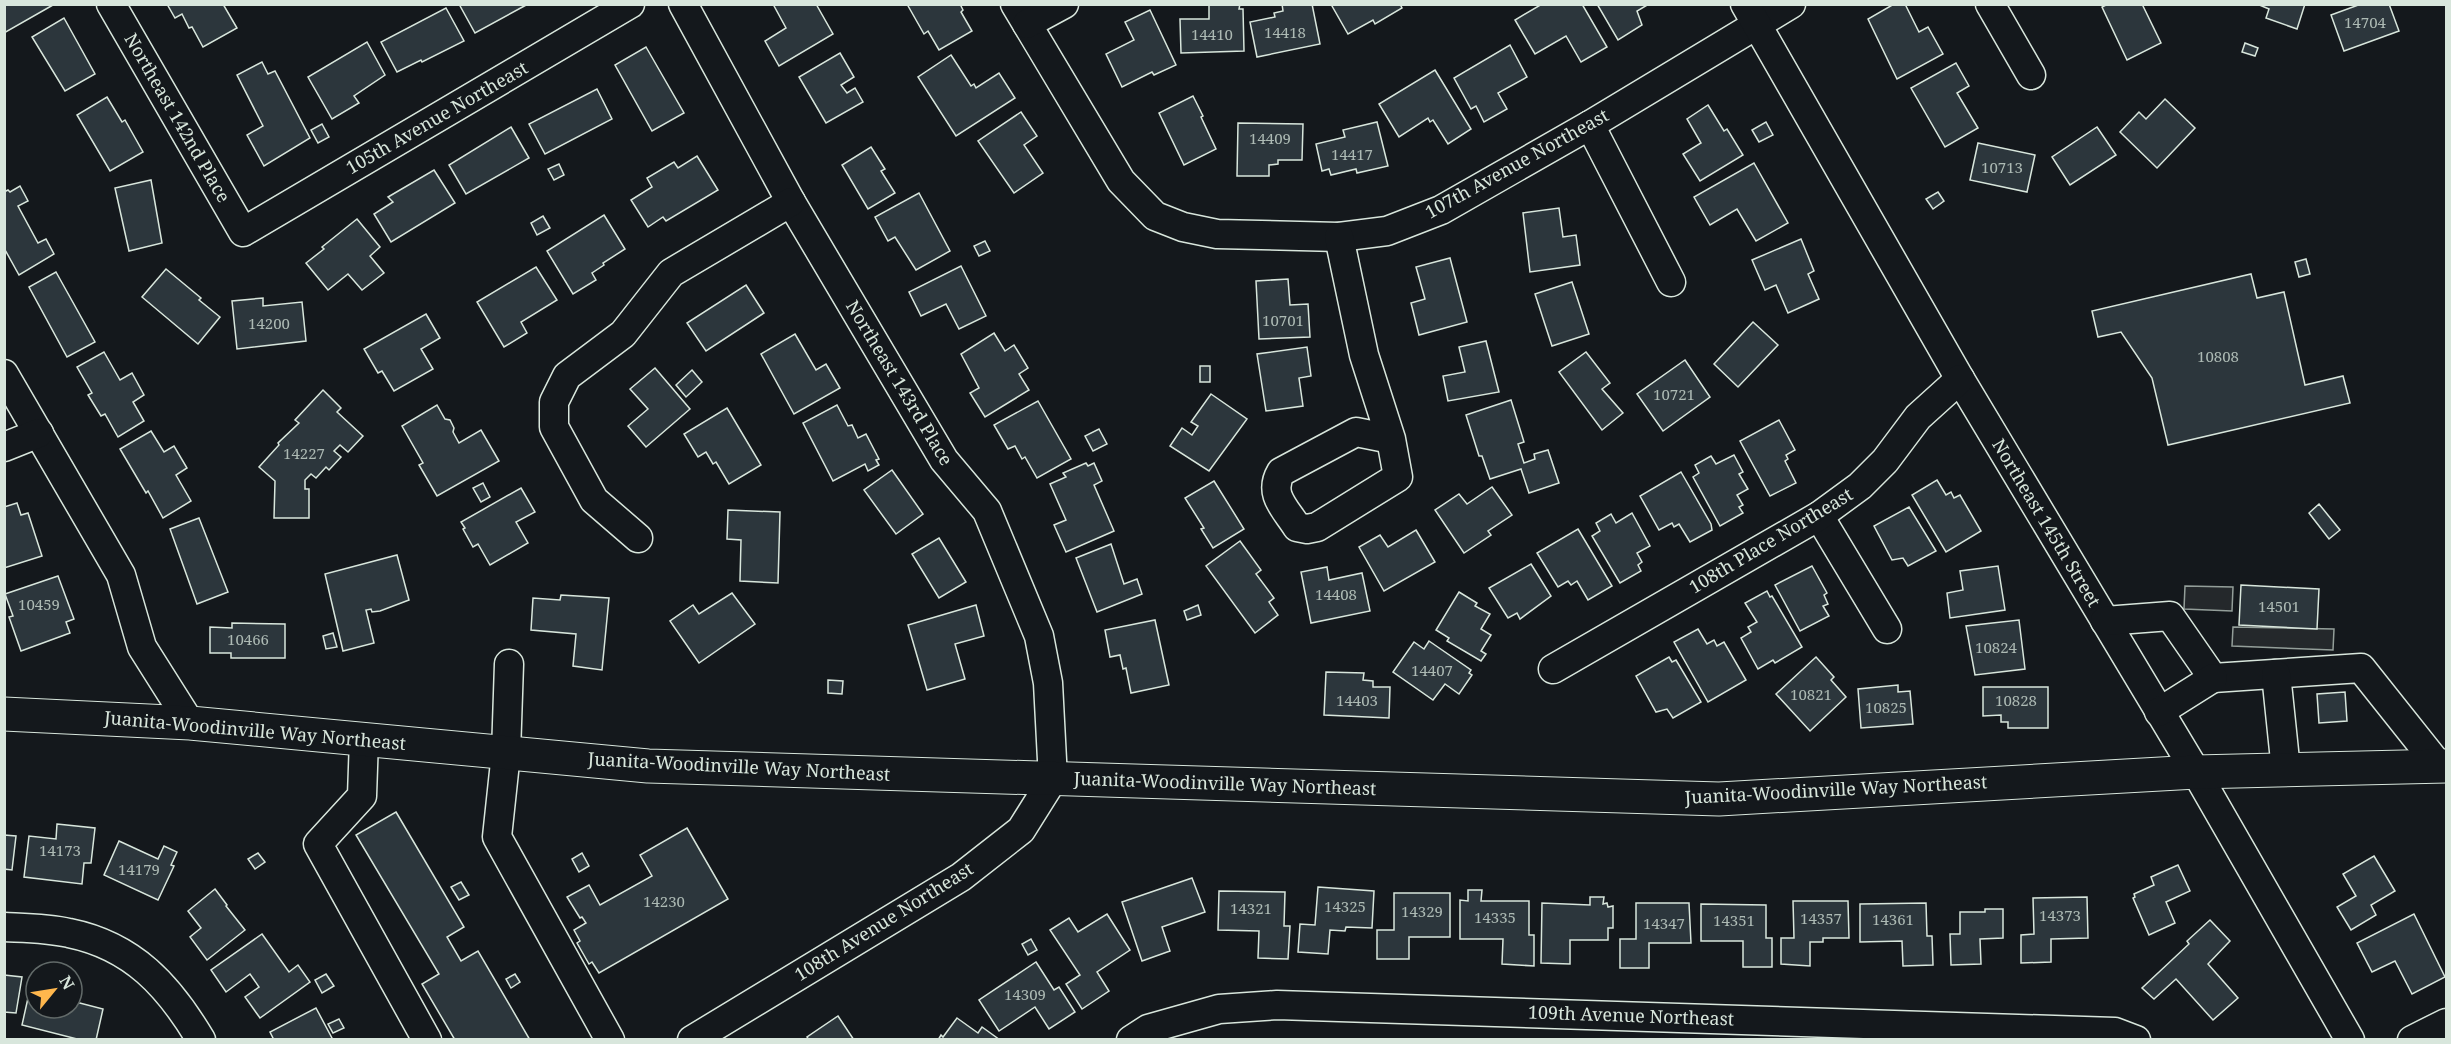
<svg xmlns="http://www.w3.org/2000/svg" width="2451" height="1044" font-family="'Noto Serif',serif">
	<style>
		.parking { fill: #24282b; stroke: #939e99; stroke-width: 1.5 }
		.building { fill: #2c363c; stroke: #d8e6dc; stroke-width: 1.5 }
		.lines { fill: none; stroke-linecap: round; stroke-linejoin: round }
		.minor-casing { stroke: #d8e6dc; stroke-width: 31 }
		.major-casing { stroke: #d8e6dc; stroke-width: 35 }
		.minor { stroke: #14181c; stroke-width: 28 }
		.major { stroke: #14181c; stroke-width: 33 }
		.labels { text-anchor: middle; stroke-width: 4.5; stroke-linejoin: round; paint-order: stroke }
		.number-label { font-size: 15px; fill: #adbab4 }
		.street-label { font-size: 18px; fill: #d8e6dc; stroke: #14181c }
	</style>
	<rect width="100%" height="100%" fill="#14181c"/>
	<g class="parking">
		<polygon points="2185,586 2233,587 2232,611 2184,609"/>
		<polygon points="2233,627 2334,629 2333,650 2232,646"/>
	</g>
	<g class="building">
		<polygon points="4,4 53,4 53,5 4,33"/>
		<polygon points="167,4 223,4 237,28 203,47 192,27 189,28 182,14 175,18"/>
		<polygon points="459,4 528,4 475,33"/>
		<polygon points="773,4 816,4 833,34 779,66 765,41 786,28"/>
		<polygon points="907,4 960,4 963,10 961,12 972,31 939,50 928,31 924,34"/>
		<polygon points="1209,4 1240,4 1239,9 1243,9 1244,51 1181,53 1180,19 1209,19"/>
		<polygon points="1282,4 1312,4 1320,44 1257,57 1250,22 1275,17 1274,13 1283,11"/>
		<polygon points="1335,4 1400,4 1402,8 1375,24 1373,20 1348,34 1332,6"/>
		<polygon points="1542,4 1582,4 1607,47 1581,62 1566,36 1535,54 1515,20"/>
		<polygon points="1597,4 1649,4 1637,11 1642,25 1618,40"/>
		<polygon points="1894,4 1905,4 1919,32 1928,27 1943,54 1897,79 1868,19"/>
		<polygon points="2108,4 2142,4 2161,43 2127,60 2102,7"/>
		<polygon points="2257,4 2305,4 2297,29 2266,18 2269,9"/>
		<polygon points="2361,4 2389,4 2399,31 2344,51 2331,15"/>
		<polygon points="446,8 464,41 422,62 421,60 397,72 381,42"/>
		<polygon points="1150,10 1176,65 1154,75 1152,72 1122,87 1106,54 1134,40 1125,22"/>
		<polygon points="64,18 95,74 65,91 32,37"/>
		<polygon points="367,42 385,75 354,96 359,103 332,119 308,77"/>
		<polygon points="2245,43 2258,48 2255,56 2242,52"/>
		<polygon points="1510,45 1527,77 1498,93 1507,109 1484,122 1476,106 1471,109 1454,78"/>
		<polygon points="646,47 684,113 652,131 615,65"/>
		<polygon points="840,53 854,77 841,85 847,93 855,88 863,102 826,123 799,77"/>
		<polygon points="951,55 971,86 974,84 976,88 999,73 1015,98 956,136 918,77"/>
		<polygon points="262,62 268,74 275,71 310,138 264,166 247,135 263,126 237,75"/>
		<polygon points="1956,63 1969,86 1957,93 1978,128 1945,147 1911,88"/>
		<polygon points="1435,70 1471,129 1448,144 1433,120 1430,122 1428,118 1399,137 1379,104"/>
		<polygon points="597,89 612,119 545,154 529,124"/>
		<polygon points="1193,96 1203,116 1201,117 1216,149 1184,165 1159,113"/>
		<polygon points="107,97 122,122 125,120 143,152 110,171 77,115"/>
		<polygon points="2165,99 2195,128 2157,168 2120,132 2139,112 2146,119"/>
		<polygon points="1708,105 1724,131 1727,129 1743,155 1700,181 1683,154 1701,143 1687,119"/>
		<polygon points="1021,112 1037,136 1024,145 1043,173 1014,193 978,141"/>
		<polygon points="1377,122 1388,166 1357,173 1356,169 1331,175 1329,169 1322,171 1316,144 1345,137 1343,130"/>
		<polygon points="1766,122 1773,135 1759,142 1752,130"/>
		<polygon points="1238,123 1303,124 1302,160 1278,160 1278,164 1269,165 1269,176 1237,176"/>
		<polygon points="322,124 329,137 318,143 311,130"/>
		<polygon points="511,127 529,158 466,194 449,165"/>
		<polygon points="2097,127 2116,155 2070,185 2052,157"/>
		<polygon points="1978,143 2035,155 2027,192 1970,180"/>
		<polygon points="871,147 885,169 881,171 895,193 868,209 842,165"/>
		<polygon points="697,156 718,190 666,221 663,217 648,227 631,200 652,187 647,178 674,162 678,168"/>
		<polygon points="1754,163 1788,223 1756,241 1737,209 1710,225 1694,197"/>
		<polygon points="559,164 564,175 554,180 548,169"/>
		<polygon points="434,170 455,203 391,242 374,214 393,202 388,197"/>
		<polygon points="151,180 162,243 129,251 115,188"/>
		<polygon points="20,186 28,201 18,206 38,243 46,239 54,254 19,275 4,248 4,192 8,190 10,192"/>
		<polygon points="1938,192 1944,201 1933,209 1926,199"/>
		<polygon points="919,193 950,251 916,270 895,237 888,241 875,217"/>
		<polygon points="1559,208 1563,237 1576,235 1580,265 1530,272 1523,213"/>
		<polygon points="604,215 625,249 603,263 604,265 592,273 596,280 573,294 547,251"/>
		<polygon points="543,216 550,228 537,235 531,223"/>
		<polygon points="357,219 380,247 370,256 384,273 362,290 348,274 328,290 306,263 324,249 322,247"/>
		<polygon points="1801,239 1814,271 1808,274 1819,299 1788,313 1776,285 1765,290 1752,260"/>
		<polygon points="985,241 990,251 979,256 974,246"/>
		<polygon points="1450,258 1467,322 1419,335 1411,303 1425,299 1416,267"/>
		<polygon points="2306,259 2310,274 2299,277 2295,262"/>
		<polygon points="961,266 986,316 959,329 946,304 921,316 909,292"/>
		<polygon points="536,267 557,300 521,322 527,333 504,347 477,302"/>
		<polygon points="166,269 201,298 199,300 220,317 198,344 142,297"/>
		<polygon points="56,272 95,342 67,357 29,287"/>
		<polygon points="2251,274 2257,298 2284,292 2305,385 2343,376 2350,403 2168,445 2152,378 2121,332 2098,337 2092,311"/>
		<polygon points="1288,279 1290,305 1308,304 1310,337 1259,339 1256,281"/>
		<polygon points="1572,282 1589,334 1552,346 1535,294"/>
		<polygon points="746,285 764,313 706,351 687,323"/>
		<polygon points="263,298 263,306 302,302 306,341 237,349 232,301"/>
		<polygon points="426,314 440,338 421,349 433,369 394,391 382,371 378,373 364,349"/>
		<polygon points="1753,322 1778,345 1738,387 1714,364"/>
		<polygon points="994,333 1005,351 1014,345 1028,368 1019,374 1029,390 985,417 970,393 979,388 961,354"/>
		<polygon points="795,334 816,370 826,364 840,388 794,414 761,354"/>
		<polygon points="1486,341 1499,392 1448,401 1443,376 1465,372 1459,347"/>
		<polygon points="1307,347 1311,376 1299,378 1303,406 1266,411 1257,354"/>
		<polygon points="104,352 120,380 132,373 144,395 133,402 144,421 118,437 105,414 101,416 88,395 92,393 77,367"/>
		<polygon points="1586,352 1610,383 1602,389 1623,413 1602,430 1559,372"/>
		<polygon points="1685,360 1710,397 1663,431 1637,394"/>
		<rect x="1200" y="366" width="10" height="16"/>
		<polygon points="655,368 690,409 646,447 628,426 648,409 630,389"/>
		<polygon points="692,370 702,382 686,397 676,385"/>
		<polygon points="323,390 341,408 337,412 363,436 348,452 340,445 334,451 341,457 329,470 326,467 316,478 311,474 305,480 305,489 309,489 309,518 274,518 275,481 259,467 279,445 278,443 299,423 295,420"/>
		<polygon points="1211,394 1247,419 1209,471 1170,446 1182,428 1192,435 1198,426 1191,422"/>
		<polygon points="1511,400 1524,442 1518,444 1524,463 1535,459 1534,454 1548,450 1559,483 1529,493 1521,469 1490,479 1482,456 1479,456 1466,415"/>
		<polygon points="1038,401 1071,459 1037,478 1025,457 1022,459 1015,446 1008,449 994,425"/>
		<polygon points="437,405 445,419 450,420 454,428 453,432 459,443 481,430 499,461 437,496 419,465 423,463 402,426"/>
		<polygon points="837,405 848,426 852,425 858,438 866,434 879,459 876,460 879,465 868,471 865,464 833,481 803,423"/>
		<polygon points="727,408 761,465 729,484 716,462 713,464 706,452 698,457 684,434"/>
		<polygon points="1779,420 1795,450 1786,455 1788,459 1785,461 1796,483 1770,496 1740,441"/>
		<polygon points="1099,429 1107,444 1093,451 1085,436"/>
		<polygon points="151,431 164,452 174,446 187,468 176,475 191,501 163,518 148,491 146,493 120,449"/>
		<polygon points="1734,455 1743,472 1739,474 1748,489 1737,495 1743,505 1739,507 1743,513 1720,526 1693,477 1699,473 1695,465 1711,456 1716,464"/>
		<polygon points="1086,463 1088,466 1094,463 1102,481 1094,485 1114,531 1066,552 1054,525 1066,520 1050,484 1066,477 1063,473"/>
		<polygon points="892,470 923,514 896,534 864,490"/>
		<polygon points="1681,472 1711,524 1712,530 1690,542 1679,524 1674,527 1672,523 1659,530 1640,496"/>
		<polygon points="1937,480 1946,495 1951,492 1954,498 1960,495 1981,531 1946,552 1912,495"/>
		<polygon points="1214,481 1244,529 1213,548 1201,529 1204,528 1185,498"/>
		<polygon points="483,483 490,497 481,502 473,488"/>
		<polygon points="1492,487 1512,515 1488,531 1491,535 1464,553 1435,510 1459,494 1467,504"/>
		<polygon points="521,488 535,512 516,522 528,543 490,565 478,544 473,547 463,529 465,528 461,522"/>
		<polygon points="17,503 21,515 28,513 42,556 4,568 4,507"/>
		<polygon points="2319,504 2340,530 2329,539 2309,513"/>
		<polygon points="1909,507 1936,551 1908,566 1903,558 1892,560 1874,526"/>
		<polygon points="728,510 780,512 778,583 740,581 741,540 727,539"/>
		<polygon points="1632,513 1650,546 1637,553 1642,562 1638,565 1641,571 1620,583 1592,536 1600,531 1596,523 1611,514 1616,523"/>
		<polygon points="199,518 228,592 197,604 170,529"/>
		<polygon points="1578,529 1612,586 1588,600 1577,581 1571,585 1568,581 1558,587 1537,553"/>
		<polygon points="1416,530 1435,562 1384,591 1359,547 1380,535 1388,547"/>
		<polygon points="939,538 966,582 939,598 912,554"/>
		<polygon points="1240,541 1261,570 1256,574 1274,598 1269,602 1278,615 1255,633 1206,566"/>
		<polygon points="1111,544 1124,584 1137,579 1142,594 1097,612 1076,558"/>
		<polygon points="397,555 409,600 380,611 372,612 371,609 366,610 374,643 343,651 325,574"/>
		<polygon points="1531,564 1551,596 1520,619 1517,613 1508,618 1489,588"/>
		<polygon points="1812,566 1827,593 1824,595 1828,604 1823,606 1829,616 1800,631 1775,585"/>
		<polygon points="1998,566 2005,610 1950,618 1947,593 1963,590 1960,571"/>
		<polygon points="1327,567 1329,580 1362,573 1370,611 1311,623 1301,572"/>
		<polygon points="58,576 74,619 66,622 70,633 21,651 9,617 13,616 5,594"/>
		<polygon points="2241,585 2319,589 2317,629 2239,625"/>
		<polygon points="1767,591 1770,597 1772,596 1802,647 1775,663 1773,660 1758,669 1741,638 1751,632 1748,627 1757,622 1745,603"/>
		<polygon points="1459,592 1477,603 1475,606 1490,614 1481,629 1491,635 1481,651 1486,654 1481,661 1447,641 1449,638 1436,630"/>
		<polygon points="732,593 755,624 699,663 670,621 693,605 699,614"/>
		<polygon points="561,595 609,598 602,670 573,666 576,634 531,630 533,598 560,600"/>
		<polygon points="976,605 984,636 955,644 965,679 927,690 908,625"/>
		<polygon points="1198,605 1201,615 1187,620 1184,611"/>
		<polygon points="1155,620 1169,685 1131,693 1126,668 1123,669 1120,655 1110,657 1105,630"/>
		<polygon points="2019,620 2025,669 1975,675 1966,626"/>
		<polygon points="232,623 285,624 285,658 231,658 231,653 210,653 210,627 232,628"/>
		<polygon points="1698,629 1707,644 1714,640 1717,646 1724,642 1746,680 1708,702 1674,642"/>
		<polygon points="333,633 337,647 326,649 323,636"/>
		<polygon points="1429,641 1471,670 1469,673 1472,675 1459,694 1445,684 1433,700 1393,672 1414,642 1424,649"/>
		<polygon points="1669,657 1672,662 1676,660 1701,702 1673,718 1667,709 1656,712 1636,676"/>
		<polygon points="1816,657 1834,677 1831,680 1846,697 1810,731 1776,694"/>
		<polygon points="1326,672 1364,673 1363,680 1373,681 1373,687 1390,687 1389,718 1324,715"/>
		<polygon points="828,680 843,681 842,694 828,693"/>
		<polygon points="1898,685 1898,692 1910,691 1913,724 1861,728 1858,689"/>
		<polygon points="1983,687 2048,687 2048,728 2008,728 2008,722 2001,722 2001,715 1983,716"/>
		<polygon points="2345,692 2347,721 2319,723 2317,694"/>
		<polygon points="396,812 464,927 447,937 461,961 478,951 530,1040 455,1040 422,984 439,974 356,835"/>
		<polygon points="57,824 95,828 91,863 84,863 82,884 24,877 29,836 56,839"/>
		<polygon points="687,828 728,899 599,973 592,962 589,964 577,943 580,941 574,930 586,923 582,917 580,918 567,897 589,885 600,905 652,876 640,855"/>
		<polygon points="4,835 16,836 12,870 4,869"/>
		<polygon points="119,841 158,859 164,846 177,852 171,865 174,866 158,900 104,875"/>
		<polygon points="258,853 265,862 255,869 248,859"/>
		<polygon points="582,853 589,866 579,872 572,859"/>
		<polygon points="2374,856 2395,891 2371,905 2376,915 2351,930 2337,907 2356,896 2343,874"/>
		<polygon points="2178,865 2190,891 2166,902 2175,923 2149,935 2133,898 2135,897 2134,894 2154,885 2151,877"/>
		<polygon points="1192,878 1205,912 1162,927 1170,951 1142,961 1122,902"/>
		<polygon points="461,882 469,895 459,900 451,887"/>
		<polygon points="1318,887 1374,891 1372,928 1346,927 1345,931 1330,930 1328,954 1298,952 1300,924 1315,925"/>
		<polygon points="215,889 227,905 226,906 245,930 207,960 190,937 201,928 188,911"/>
		<polygon points="1468,890 1482,890 1481,901 1529,901 1529,935 1534,935 1534,966 1502,964 1503,939 1460,939 1460,900 1468,901"/>
		<polygon points="1219,891 1285,892 1284,926 1290,926 1288,959 1258,958 1259,931 1218,930"/>
		<polygon points="1394,893 1450,893 1450,937 1409,937 1409,959 1377,959 1377,930 1394,930"/>
		<polygon points="1590,897 1604,897 1603,904 1607,903 1608,907 1613,906 1613,928 1608,928 1608,940 1570,940 1570,964 1541,963 1542,903 1590,905"/>
		<polygon points="2087,897 2088,938 2051,939 2051,962 2021,963 2021,935 2034,934 2033,898"/>
		<polygon points="1793,901 1848,901 1849,938 1823,938 1823,942 1810,942 1810,966 1781,964 1781,938 1794,938"/>
		<polygon points="1636,903 1689,903 1691,943 1649,943 1649,968 1620,968 1620,939 1636,939"/>
		<polygon points="1926,903 1927,936 1932,936 1933,965 1903,966 1902,941 1860,942 1860,904"/>
		<polygon points="1701,904 1766,905 1766,938 1772,938 1772,967 1743,967 1743,941 1701,941"/>
		<polygon points="1985,909 2003,909 2003,938 1980,939 1981,964 1951,965 1950,934 1960,934 1960,912 1985,912"/>
		<polygon points="1107,914 1130,950 1097,972 1109,991 1082,1009 1066,984 1080,975 1050,930 1069,918 1078,932"/>
		<polygon points="2414,914 2445,977 2412,994 2395,961 2372,972 2357,943"/>
		<polygon points="2210,920 2230,941 2208,964 2238,998 2213,1020 2176,979 2154,999 2142,988 2189,944 2187,941"/>
		<polygon points="262,934 289,972 298,965 310,982 260,1018 245,997 259,987 250,974 226,992 211,970"/>
		<polygon points="1031,939 1037,950 1028,955 1022,944"/>
		<polygon points="1036,962 1054,990 1059,987 1075,1012 1049,1029 1035,1007 999,1031 979,1000"/>
		<polygon points="326,974 334,986 322,993 315,980"/>
		<polygon points="515,974 520,982 511,988 506,979"/>
		<polygon points="4,975 22,977 16,1013 4,1012"/>
		<polygon points="32,980 36,981 36,1008 72,1008 72,1001 103,1009 96,1040 81,1040 22,1025"/>
		<polygon points="316,1008 333,1040 274,1040 270,1032"/>
		<polygon points="838,1016 854,1040 809,1040 807,1037"/>
		<polygon points="957,1018 978,1033 982,1027 1000,1040 938,1040 941,1035 943,1037"/>
		<polygon points="339,1019 344,1028 333,1033 328,1024"/>
	</g>
	<g class="lines">
		<defs>
			<g id="minor">
				<polyline points="111,4 243,232 630,4"/>
				<polyline points="683,4 791,202 944,460 987,511 1039,636 1048,683 1053,779 1021,830 961,877 692,1040"/>
				<polyline points="1015,4 1121,181 1155,216 1183,227 1217,234 1339,237 1387,231 1441,210 1590,125 1791,4"/>
				<polyline points="1745,4 1960,379 2196,772 2350,1040"/>
				<polyline points="1990,4 2031,75"/>
				<polyline points="1027,24 1064,4"/>
				<polyline points="1590,125 1671,282"/>
				<path d="M1339,237L1364,355L1391,439L1398,477L1317,527L1307,529L1297,527C1285,508 1268,494 1281,472L1356,432L1391,439"/>
				<polyline points="4,374 121,575 142,647 190,723"/>
				<polyline points="4,447 39,433"/>
				<polyline points="1819,516 1887,629"/>
				<polyline points="638,538 594,500 554,427 554,402 567,376 623,334 671,273 791,202"/>
				<polyline points="2105,621 2170,616 2213,678 2361,668 2439,766"/>
				<polyline points="509,664 506,753 497,837 610,1040"/>
				<polyline points="1553,669 1819,516 1860,486 1885,461 1918,417 1960,379"/>
				<polyline points="2276,674 2286,770"/>
				<polyline points="2159,712 2213,678"/>
				<polyline points="364,739 362,796 318,844 427,1040"/>
				<path d="M4,927C26,928 48,928 69,933C133,946 169,986 201,1040"/>
				<polyline points="1131,1040 1148,1029 1219,1009 1277,1005 2115,1032 2136,1040"/>
				<polyline points="2412,1040 2446,1023"/>
			</g>
			<polyline id="major" points="4,714 190,723 648,766 1719,799 2196,772 2446,766"/>
		</defs>
		<use href="#minor" class="minor-casing"/>
		<use href="#major" class="major-casing"/>
		<use href="#minor" class="minor"/>
		<use href="#major" class="major"/>
	</g>
	<g class="labels">
		<g class="number-label">
			<text x="2365" y="28">14704</text>
			<text x="1285" y="38">14418</text>
			<text x="1212" y="40">14410</text>
			<text x="1270" y="144">14409</text>
			<text x="1352" y="160">14417</text>
			<text x="2002" y="173">10713</text>
			<text x="1283" y="326">10701</text>
			<text x="269" y="329">14200</text>
			<text x="2218" y="362">10808</text>
			<text x="1674" y="400">10721</text>
			<text x="304" y="459">14227</text>
			<text x="1336" y="600">14408</text>
			<text x="39" y="610">10459</text>
			<text x="2279" y="612">14501</text>
			<text x="248" y="645">10466</text>
			<text x="1996" y="653">10824</text>
			<text x="1432" y="676">14407</text>
			<text x="1811" y="700">10821</text>
			<text x="1357" y="706">14403</text>
			<text x="2016" y="706">10828</text>
			<text x="1886" y="713">10825</text>
			<text x="60" y="856">14173</text>
			<text x="139" y="875">14179</text>
			<text x="664" y="907">14230</text>
			<text x="1345" y="912">14325</text>
			<text x="1251" y="914">14321</text>
			<text x="1422" y="917">14329</text>
			<text x="2060" y="921">14373</text>
			<text x="1495" y="923">14335</text>
			<text x="1821" y="924">14357</text>
			<text x="1893" y="925">14361</text>
			<text x="1734" y="926">14351</text>
			<text x="1664" y="929">14347</text>
			<text x="1025" y="1000">14309</text>
		</g>
		<g class="street-label">
			<text transform="translate(177 118) rotate(60)" y="6">Northeast 142nd Place</text>
			<text transform="translate(437 118) rotate(-30)" y="6">105th Avenue Northeast</text>
			<text transform="translate(1517 164) rotate(-29)" y="6">107th Avenue Northeast</text>
			<text transform="translate(899 383) rotate(59)" y="6">Northeast 143rd Place</text>
			<text transform="translate(2046 523) rotate(59)" y="6">Northeast 145th Street</text>
			<text transform="translate(1771 541) rotate(-31)" y="6">108th Place Northeast</text>
			<text transform="translate(255 731) rotate(5)" y="6">Juanita-Woodinville Way Northeast</text>
			<text transform="translate(739 767) rotate(3)" y="6">Juanita-Woodinville Way Northeast</text>
			<text transform="translate(1225 784) rotate(2)" y="6">Juanita-Woodinville Way Northeast</text>
			<text transform="translate(1836 790) rotate(-3)" y="6">Juanita-Woodinville Way Northeast</text>
			<text transform="translate(884 922) rotate(-32)" y="6">108th Avenue Northeast</text>
			<text transform="translate(1631 1016) rotate(2)" y="6">109th Avenue Northeast</text>
		</g>
	</g>
	<rect width="2451" height="1044" fill="none" stroke="#d8e6dc" stroke-width="12"/>
	<g transform="translate(54 990) rotate(60)"><circle r="28" fill="#14181c" stroke="#626a69" stroke-width="1.5"/>
	<path d="M0-4.5L10 22L0 15L-10 22Z" fill="#ffb74d"/>
	<text y="-9" font-size="16" font-weight="bold" text-anchor="middle" fill="#d8e6dc">N</text>
	</g>
</svg>
